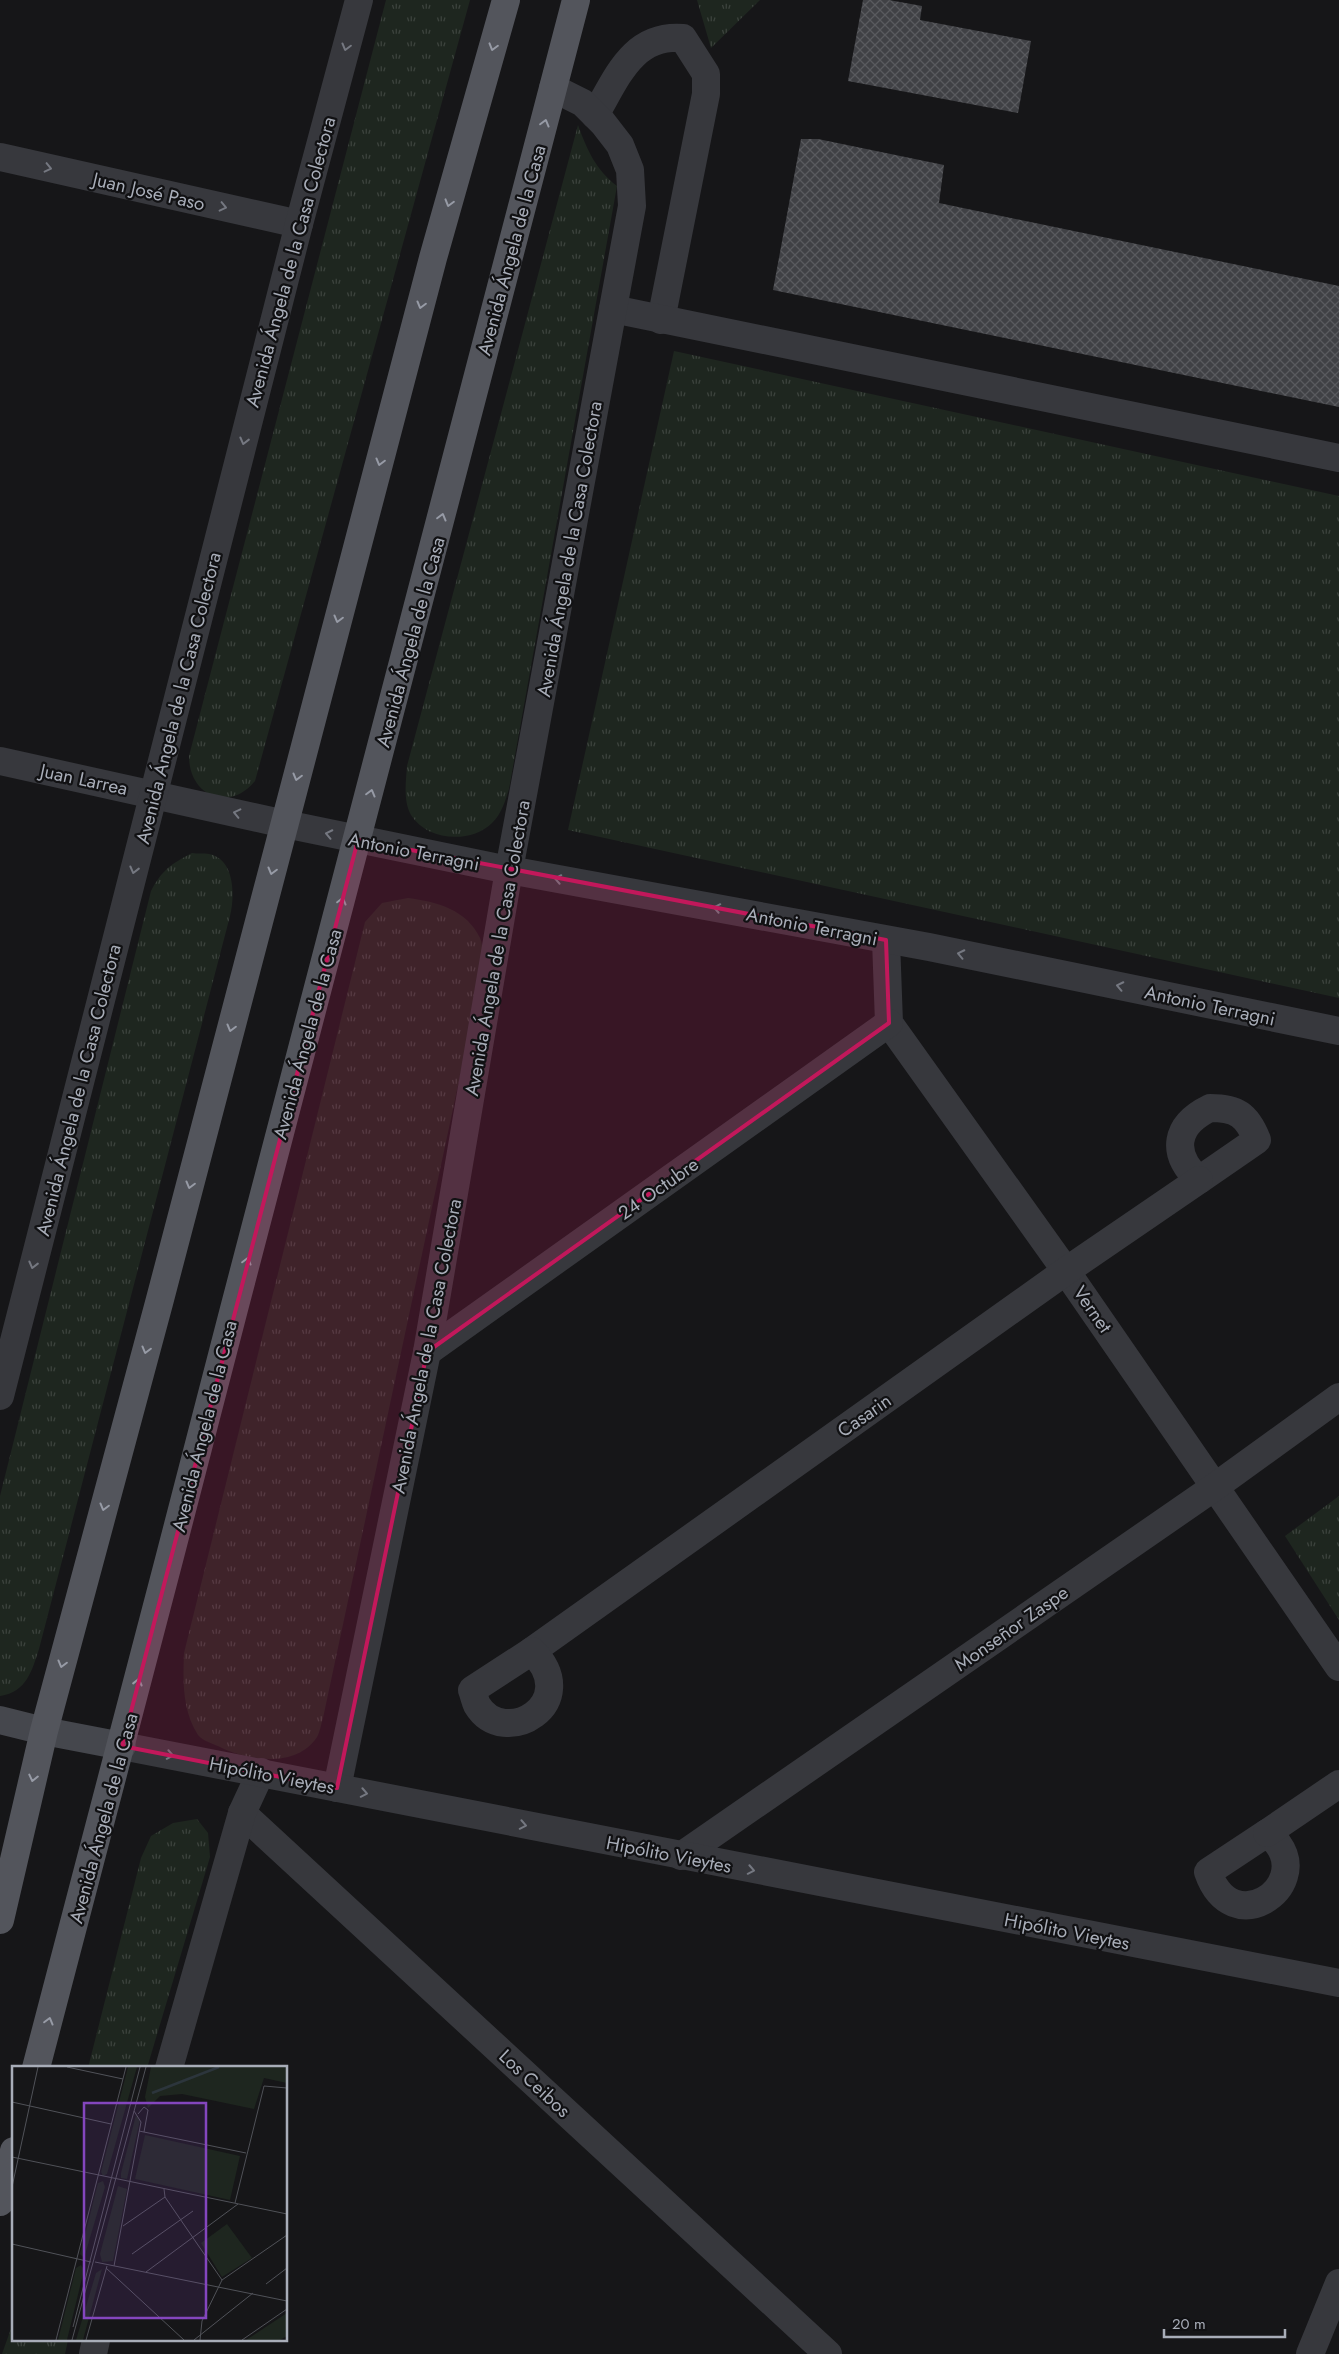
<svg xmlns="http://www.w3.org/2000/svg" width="1339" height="2354" font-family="Jost,sans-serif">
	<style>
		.park { fill: url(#park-tufts) }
		.building { fill: url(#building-cross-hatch) }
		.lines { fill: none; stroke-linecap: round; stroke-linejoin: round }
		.minor { stroke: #37383d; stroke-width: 28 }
		.tertiary { stroke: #37383d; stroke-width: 28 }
		.secondary { stroke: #45474d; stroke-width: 28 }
		.primary { stroke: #53555c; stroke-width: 28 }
		.oneway { stroke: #757881 }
		.oneway2 { stroke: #979ba6 }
		.marked { fill: #c2185b; fill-opacity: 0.2; stroke: #c2185b; stroke-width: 4; stroke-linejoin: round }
		.labels { text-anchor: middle; stroke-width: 4.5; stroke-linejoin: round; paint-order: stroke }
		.street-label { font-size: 19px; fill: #a8adb8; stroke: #111113 }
		.inset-river { fill: none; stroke: #2c353c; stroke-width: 2.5 }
		.inset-road { fill: none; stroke: #505258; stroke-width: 1 }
		.view { fill: #8446be; fill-opacity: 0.15; stroke: #8446be; stroke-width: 2.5 }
		.inset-edge { fill: none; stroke: #a8adb8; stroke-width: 2.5 }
	</style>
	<defs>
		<pattern id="park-tufts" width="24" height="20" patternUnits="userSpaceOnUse" patternTransform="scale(1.25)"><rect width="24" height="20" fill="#1e261f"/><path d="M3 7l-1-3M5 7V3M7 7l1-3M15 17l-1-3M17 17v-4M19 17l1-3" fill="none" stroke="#3c433d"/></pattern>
		<pattern id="building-cross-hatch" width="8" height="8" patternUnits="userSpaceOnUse" patternTransform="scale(1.25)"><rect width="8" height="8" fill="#404145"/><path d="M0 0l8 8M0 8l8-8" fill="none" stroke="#595a5e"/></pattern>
	</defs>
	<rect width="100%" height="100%" fill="#161618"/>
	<g class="park">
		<path d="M386,0H470L255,781C229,813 189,796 189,756Z"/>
		<polygon points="697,0 760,0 711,48"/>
		<path d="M578,125C587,150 596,170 617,186L509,789C505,801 502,813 492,823C471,844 427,841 411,815C403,801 406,781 407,766Z"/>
		<polygon points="674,351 1339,496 1339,998 568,830"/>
		<path d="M192,853C197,854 204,853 209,854C235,859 235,896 230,916L39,1649C32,1670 27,1692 0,1696V1496L151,891C162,870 171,864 192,853Z"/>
		<path d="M408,898C437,902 466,909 480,938C484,946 482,963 482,973L323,1718C321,1724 320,1732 317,1737C297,1768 250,1761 222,1748C215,1744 202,1741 198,1735C182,1710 183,1681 184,1653L365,922L382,903Z"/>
		<polygon points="1339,1496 1339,1620 1285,1536"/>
		<polygon points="197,1819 208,1833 210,1857 147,2068 88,2068 141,1858 151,1836 173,1823"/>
		<polygon points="14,2320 14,2340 68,2340 65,2354 2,2354"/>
	</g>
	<g class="building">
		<polygon points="863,0 889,0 922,6 920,20 1031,41 1018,113 848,81"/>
		<polygon points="801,139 818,139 944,165 939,203 1339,286 1339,407 773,290"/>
	</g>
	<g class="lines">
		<g class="minor">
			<path d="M595,115C617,78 632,34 683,38L706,74V94L661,320"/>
			<polyline points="0,157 299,224"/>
			<polyline points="613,309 1339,458"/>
			<polyline points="0,761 285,824"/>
			<polyline points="886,940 889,1023 1066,1271 1339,1667"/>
			<path d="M1210,1108C1237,1108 1247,1115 1257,1140L1199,1180C1170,1153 1175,1125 1210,1108Z"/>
			<polyline points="427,1352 889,1023"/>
			<polyline points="0,1396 299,224 359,0"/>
			<polyline points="532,1651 1066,1271 1199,1180"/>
			<path d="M532,1651C584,1703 504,1750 477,1705C475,1701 474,1695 472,1690Z"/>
			<polyline points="337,1788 427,1352 509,870 632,206 630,170 620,145 603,123 583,103 553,88"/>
			<polyline points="242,1813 828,2354"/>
			<path d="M1267,1833C1270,1837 1275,1840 1278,1844C1310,1888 1232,1941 1208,1872Z"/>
			<polyline points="1267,1833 1339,1784"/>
			<polyline points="681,1856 1216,1486 1339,1397"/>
			<polyline points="169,2068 242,1813 261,1772"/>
			<polyline points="93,2354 96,2340"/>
			<polyline points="1310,2354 1339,2283"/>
		</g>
		<g class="tertiary">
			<polyline points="285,824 509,870 929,947 1339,1031"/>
			<polyline points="122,1746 1339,1983"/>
		</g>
		<polyline class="secondary" points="0,1720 44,1731 122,1746"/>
		<g class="primary">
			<polyline points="0,1920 44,1731 159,1303 433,258 506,0"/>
			<path d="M36,2068C104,1815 168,1562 234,1309C348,873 463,437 576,0"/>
			<polyline points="0,2202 14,2151"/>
		</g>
	</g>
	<defs><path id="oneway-chevron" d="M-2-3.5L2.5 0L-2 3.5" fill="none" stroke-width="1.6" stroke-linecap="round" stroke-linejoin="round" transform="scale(1.25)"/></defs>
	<g class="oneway">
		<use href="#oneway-chevron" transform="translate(346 47) rotate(105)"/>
		<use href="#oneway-chevron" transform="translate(48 168) rotate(13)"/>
		<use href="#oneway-chevron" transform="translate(223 207) rotate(13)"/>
		<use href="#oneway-chevron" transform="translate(244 441) rotate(104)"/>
		<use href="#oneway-chevron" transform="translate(237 813) rotate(-167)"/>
		<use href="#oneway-chevron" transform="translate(329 834) rotate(-168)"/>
		<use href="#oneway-chevron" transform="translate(134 870) rotate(104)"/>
		<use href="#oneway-chevron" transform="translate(558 879) rotate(-169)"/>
		<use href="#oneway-chevron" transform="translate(717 908) rotate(-169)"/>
		<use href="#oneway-chevron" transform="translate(961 954) rotate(-168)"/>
		<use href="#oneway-chevron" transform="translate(1120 986) rotate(-168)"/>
		<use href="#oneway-chevron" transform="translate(33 1265) rotate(104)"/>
		<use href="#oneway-chevron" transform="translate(170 1755) rotate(11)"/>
		<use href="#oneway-chevron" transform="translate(364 1793) rotate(11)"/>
		<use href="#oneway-chevron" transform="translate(523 1825) rotate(11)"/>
		<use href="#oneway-chevron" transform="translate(751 1870) rotate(11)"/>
	</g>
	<g class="oneway2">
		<use href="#oneway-chevron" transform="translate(493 47) rotate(106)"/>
		<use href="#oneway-chevron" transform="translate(545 123) rotate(-75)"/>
		<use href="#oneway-chevron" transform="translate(449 203) rotate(106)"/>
		<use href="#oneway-chevron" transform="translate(421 305) rotate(105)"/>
		<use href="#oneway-chevron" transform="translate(380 462) rotate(105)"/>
		<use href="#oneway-chevron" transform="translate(442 517) rotate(-75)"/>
		<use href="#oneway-chevron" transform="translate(338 619) rotate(105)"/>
		<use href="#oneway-chevron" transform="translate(297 777) rotate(105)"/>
		<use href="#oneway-chevron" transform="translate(371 793) rotate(-75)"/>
		<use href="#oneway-chevron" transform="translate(272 871) rotate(105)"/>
		<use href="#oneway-chevron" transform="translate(342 901) rotate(-75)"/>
		<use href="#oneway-chevron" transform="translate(231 1028) rotate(105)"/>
		<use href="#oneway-chevron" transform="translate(190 1185) rotate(105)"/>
		<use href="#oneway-chevron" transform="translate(247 1261) rotate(-75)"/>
		<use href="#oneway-chevron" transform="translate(146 1350) rotate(105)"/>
		<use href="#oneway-chevron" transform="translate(104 1507) rotate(105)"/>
		<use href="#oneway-chevron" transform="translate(62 1664) rotate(105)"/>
		<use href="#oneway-chevron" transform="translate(138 1682) rotate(-76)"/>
		<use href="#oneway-chevron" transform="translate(33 1778) rotate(103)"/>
		<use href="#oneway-chevron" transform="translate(49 2021) rotate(-75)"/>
	</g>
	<path class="marked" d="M358,840L886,940L889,1023L427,1352L337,1788L122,1746Z"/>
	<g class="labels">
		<g class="street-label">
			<text transform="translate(149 191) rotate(13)" y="7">Juan José Paso</text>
			<text transform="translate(511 250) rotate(-75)" y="7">Avenida Ángela de la Casa</text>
			<text transform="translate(290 262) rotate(-75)" y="7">Avenida Ángela de la Casa Colectora</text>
			<text transform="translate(569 549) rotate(-80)" y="7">Avenida Ángela de la Casa Colectora</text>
			<text transform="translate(410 642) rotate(-75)" y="7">Avenida Ángela de la Casa</text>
			<text transform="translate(178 698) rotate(-76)" y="7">Avenida Ángela de la Casa Colectora</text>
			<text transform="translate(84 779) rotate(12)" y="7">Juan Larrea</text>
			<text transform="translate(414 851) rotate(11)" y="7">Antonio Terragni</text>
			<text transform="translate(812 926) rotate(11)" y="7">Antonio Terragni</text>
			<text transform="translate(497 948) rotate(-80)" y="7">Avenida Ángela de la Casa Colectora</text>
			<text transform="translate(1210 1005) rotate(12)" y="7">Antonio Terragni</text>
			<text transform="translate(307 1034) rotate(-75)" y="7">Avenida Ángela de la Casa</text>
			<text transform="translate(78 1090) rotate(-76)" y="7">Avenida Ángela de la Casa Colectora</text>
			<text transform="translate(658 1188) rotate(-35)" y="7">24 Octubre</text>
			<text transform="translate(1093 1309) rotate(55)" y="7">Vernet</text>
			<text transform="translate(426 1346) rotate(-79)" y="7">Avenida Ángela de la Casa Colectora</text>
			<text transform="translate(864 1415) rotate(-35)" y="7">Casarin</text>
			<text transform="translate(204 1426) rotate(-76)" y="7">Avenida Ángela de la Casa</text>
			<text transform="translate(1011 1628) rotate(-35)" y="7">Monseñor Zaspe</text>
			<text transform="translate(272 1775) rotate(11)" y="7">Hipólito Vieytes</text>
			<text transform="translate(103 1818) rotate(-75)" y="7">Avenida Ángela de la Casa</text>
			<text transform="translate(669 1854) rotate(11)" y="7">Hipólito Vieytes</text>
			<text transform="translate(1067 1931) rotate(11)" y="7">Hipólito Vieytes</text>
			<text transform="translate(535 2083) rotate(43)" y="7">Los Ceibos</text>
		</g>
	</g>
	<g transform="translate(12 2066)">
		<rect width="275" height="275" fill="#161618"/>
		<path d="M116,1H125L95,108L91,110L89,106ZM139,1H275V17L252,12L242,43L170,28L148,30L136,42L133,31ZM124,49L128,54L115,113L109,112V107ZM133,69L228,90L218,134L123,113ZM91,115L93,121L72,192L68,188L86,117ZM106,120L115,123L101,195L90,196L88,188ZM215,158L240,192L210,211L189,177ZM69,199L72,204L55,274H46L64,202ZM90,203L71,274H64L84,207ZM275,247V270L268,274H234Z" fill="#1e261f"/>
		<path class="inset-river" d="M140,27L207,1"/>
		<path class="inset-road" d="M55,1L111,13M0,36L99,58M126,48L132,41L136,44L132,66M127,65L234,87M0,91L275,148M0,121L26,1M152,123L153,131L210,214M223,137L252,20L275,22M111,160L153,131M0,178L79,196M120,188L181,145M83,196L275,235M102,200L129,56L122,45M94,202L172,274M134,206L226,138M254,218L275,202M61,261L128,1M44,274L114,1M60,274L134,1M74,274L95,200M182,274L241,227M188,274L190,255L210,214L275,169M230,274L275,243"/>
		<path class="view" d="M72,37H194V252H72Z"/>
		<rect width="275" height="275" class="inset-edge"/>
	</g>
	<path d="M1164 2329v8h121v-8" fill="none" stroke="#a8adb8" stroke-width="2.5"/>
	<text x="1172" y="2329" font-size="15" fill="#a8adb8" stroke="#111113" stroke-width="4" paint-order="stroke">20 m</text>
</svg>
